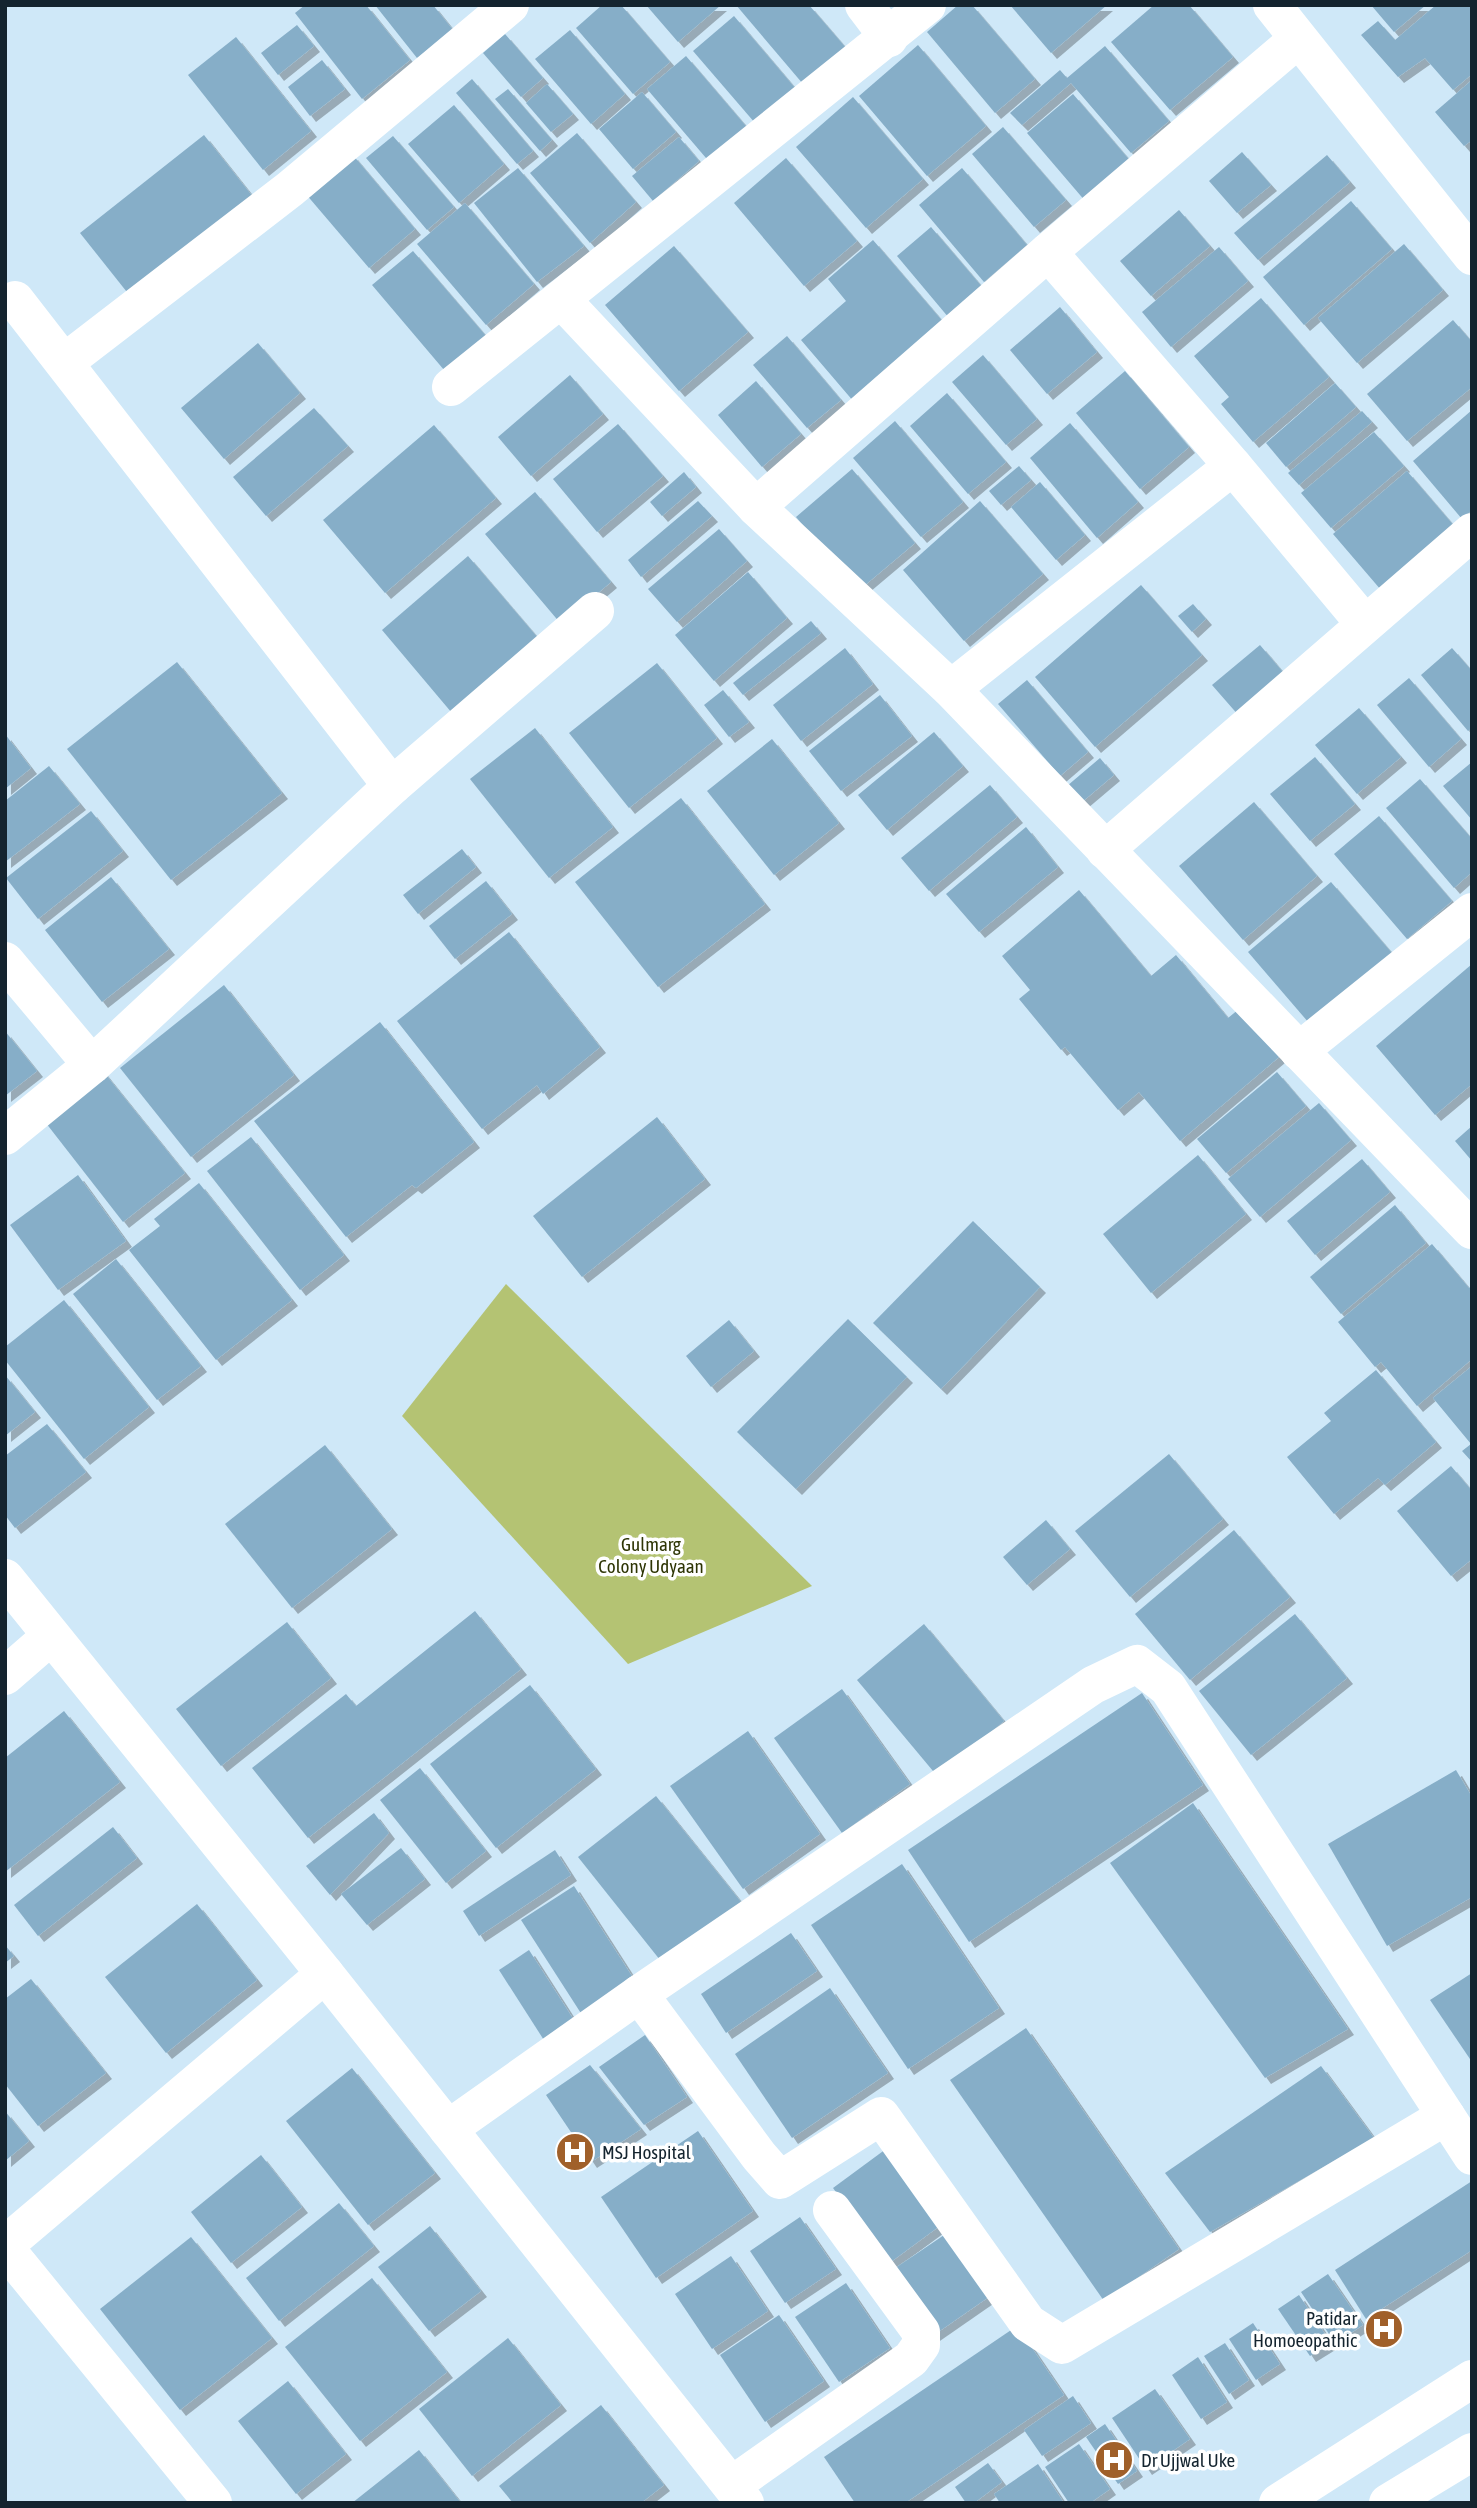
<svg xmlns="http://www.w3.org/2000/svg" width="1477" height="2508" font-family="'Asap Condensed',sans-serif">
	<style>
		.green { fill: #b4c373 }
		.building { fill: #86aec8; filter: url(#shadow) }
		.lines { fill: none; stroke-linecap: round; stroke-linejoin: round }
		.street { stroke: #fff; stroke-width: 38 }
		.secondary { stroke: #fff; stroke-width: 38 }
		.labels { text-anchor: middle; stroke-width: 7; stroke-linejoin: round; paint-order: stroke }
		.park-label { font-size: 19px; fill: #2e3504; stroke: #fff }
		.poi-label { font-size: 19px; fill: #14242f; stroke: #fff; text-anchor: start }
	</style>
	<defs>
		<filter id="shadow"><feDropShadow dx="6" dy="6" stdDeviation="0" flood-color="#0004"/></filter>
	</defs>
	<rect width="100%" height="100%" fill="#cfe8f8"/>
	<polygon class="green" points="506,1284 812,1586 628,1664 402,1416"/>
	<g class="building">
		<polygon points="305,5 366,5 410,60 362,99 295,13"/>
		<polygon points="375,5 433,5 453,30 417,58"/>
		<polygon points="602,5 621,5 670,62 633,94 576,28"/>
		<polygon points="646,5 721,5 678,42"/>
		<polygon points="736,5 809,5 846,48 803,84"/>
		<polygon points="958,5 972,5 1035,79 995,113 927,32"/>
		<polygon points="1010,5 1107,5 1051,53"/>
		<polygon points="1154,5 1189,5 1233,57 1170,110 1111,42"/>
		<polygon points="1371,5 1426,5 1394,32"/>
		<polygon points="1436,5 1472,5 1472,74 1453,90 1425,58 1398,77 1361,35 1378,21 1395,40"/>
		<polygon points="734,16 795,88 755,123 693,51"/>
		<polygon points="297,25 314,46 278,75 261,53"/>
		<polygon points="570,30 625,94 591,124 535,59"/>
		<polygon points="505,34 543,78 521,97 483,53"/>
		<polygon points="236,37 311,131 263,170 188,75"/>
		<polygon points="918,45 986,126 927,176 859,96"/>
		<polygon points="1105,46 1169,121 1131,153 1071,83 1022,125 1010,113 1060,70 1067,78"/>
		<polygon points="686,56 751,132 712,165 647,89"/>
		<polygon points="322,60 345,89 310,116 288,87"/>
		<polygon points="472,79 533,151 517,164 456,93"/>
		<polygon points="1472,80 1472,140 1464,146 1435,112"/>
		<polygon points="547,84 573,114 551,132 526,103"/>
		<polygon points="508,89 552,140 540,151 495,99"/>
		<polygon points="642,92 676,132 633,169 599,129"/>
		<polygon points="1073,94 1132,163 1086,202 1027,133"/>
		<polygon points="853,97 923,179 866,228 796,147"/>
		<polygon points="454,105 504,164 459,203 408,144"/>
		<polygon points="1003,127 1066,200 1034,227 972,154"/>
		<polygon points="577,133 636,202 590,243 530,173"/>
		<polygon points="204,135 261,207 138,306 80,233"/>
		<polygon points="393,136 454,207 427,230 366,158"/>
		<polygon points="679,137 699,161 653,201 632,176"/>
		<polygon points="1242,152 1271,185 1237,213 1209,181"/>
		<polygon points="352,154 415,229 369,268 305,193"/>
		<polygon points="1327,155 1350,182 1258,260 1234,233"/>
		<polygon points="786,158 857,241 804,286 734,203"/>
		<polygon points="518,168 584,246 537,282 474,203"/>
		<polygon points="962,168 1027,245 984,282 919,205"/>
		<polygon points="1351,201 1392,249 1304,325 1263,277"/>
		<polygon points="465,203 534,284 486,325 417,244"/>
		<polygon points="1179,210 1210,246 1151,296 1120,261"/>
		<polygon points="931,227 983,288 949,318 897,256"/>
		<polygon points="873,240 944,323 854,402 801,340 846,301 828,279"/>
		<polygon points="1404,244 1443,290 1357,363 1318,318"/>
		<polygon points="674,246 748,332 679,391 605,305"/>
		<polygon points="1219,247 1248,281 1171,347 1142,312"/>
		<polygon points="413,251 492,343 450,377 372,285"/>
		<polygon points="1261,298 1329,377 1253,442 1221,404 1229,397 1194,356"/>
		<polygon points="1060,307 1097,352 1047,394 1010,350"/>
		<polygon points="1453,320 1472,342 1472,387 1407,441 1367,394"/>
		<polygon points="787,336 841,400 807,428 753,365"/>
		<polygon points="258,343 300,393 224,459 181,408"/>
		<polygon points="983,355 1037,419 1006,445 952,382"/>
		<polygon points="1125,371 1189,447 1140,489 1076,413"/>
		<polygon points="570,375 603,414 531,476 498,437"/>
		<polygon points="756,381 801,434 762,467 718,415"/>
		<polygon points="1335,383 1356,407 1286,467 1266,443"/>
		<polygon points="947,393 1006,462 968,494 910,426"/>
		<polygon points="314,408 348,446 266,516 233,477"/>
		<polygon points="1472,410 1472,510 1462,519 1413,461"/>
		<polygon points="1362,411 1372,422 1299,485 1288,473"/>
		<polygon points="895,421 963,502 921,537 853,458"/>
		<polygon points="1070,423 1138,502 1097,538 1030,458"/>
		<polygon points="618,424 663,476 597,532 553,479"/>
		<polygon points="434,425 496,498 385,593 323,520"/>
		<polygon points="1374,432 1404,466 1331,528 1301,493"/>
		<polygon points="1019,466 1031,480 1001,505 989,491"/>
		<polygon points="852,469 915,543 858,591 796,517"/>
		<polygon points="1407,471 1455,527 1381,590 1333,534"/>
		<polygon points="684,472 696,487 662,516 650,502"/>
		<polygon points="1040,482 1085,535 1056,560 1011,507"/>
		<polygon points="535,492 611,582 561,624 485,534"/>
		<polygon points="698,501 712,516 641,577 628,560"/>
		<polygon points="980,501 1043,574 964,641 903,570"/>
		<polygon points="719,529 747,561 677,622 648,589"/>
		<polygon points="468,556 544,645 457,719 382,630"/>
		<polygon points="748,572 787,618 714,681 675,635"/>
		<polygon points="1141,585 1202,655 1095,747 1035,677"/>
		<polygon points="1193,604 1206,619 1192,632 1178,616"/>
		<polygon points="811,621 821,633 743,695 733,683"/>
		<polygon points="1260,645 1287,677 1240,717 1212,685"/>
		<polygon points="845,648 873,684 801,741 773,705"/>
		<polygon points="1452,648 1472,671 1472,728 1468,731 1421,675"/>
		<polygon points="177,662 282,793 171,880 67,749"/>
		<polygon points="657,663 717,738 629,808 569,733"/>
		<polygon points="1409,678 1461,739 1429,767 1377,705"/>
		<polygon points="1027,680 1088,752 1060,776 998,704"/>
		<polygon points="723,690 749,722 729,737 704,705"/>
		<polygon points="880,695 912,736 841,791 809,751"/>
		<polygon points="1359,708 1401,757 1357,794 1315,745"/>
		<polygon points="535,728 613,827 549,878 470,779"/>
		<polygon points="934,732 963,766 887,830 858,795"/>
		<polygon points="5,734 31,768 5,789"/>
		<polygon points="772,739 839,823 774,875 707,791"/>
		<polygon points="1315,757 1355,804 1310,841 1270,794"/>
		<polygon points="1100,758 1114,775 1082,802 1067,786"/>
		<polygon points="1472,762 1472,820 1443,786"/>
		<polygon points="49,766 80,804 5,862 5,801"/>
		<polygon points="1420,779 1472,839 1472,872 1454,888 1386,808"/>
		<polygon points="990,785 1017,817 929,891 901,858"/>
		<polygon points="681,798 765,904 658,987 575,882"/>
		<polygon points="1254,802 1317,876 1243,940 1179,866"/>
		<polygon points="91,811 123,851 38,919 6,878"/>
		<polygon points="1379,816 1452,901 1407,939 1334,854"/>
		<polygon points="1026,827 1058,867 979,932 946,894"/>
		<polygon points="462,849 476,867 418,914 403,895"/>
		<polygon points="111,877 169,949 102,1002 45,930"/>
		<polygon points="486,881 512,914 455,959 429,926"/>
		<polygon points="1331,882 1397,959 1315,1030 1248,952"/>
		<polygon points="1079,890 1151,976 1176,955 1228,1018 1239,1009 1279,1057 1180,1141 1139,1092 1118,1110 1065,1047 1061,1050 1019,999 1030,990 1002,956"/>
		<polygon points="509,932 600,1047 543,1094 537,1085 482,1129 397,1021"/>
		<polygon points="1472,964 1472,1084 1435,1115 1376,1046"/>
		<polygon points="224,985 294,1075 191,1157 120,1068"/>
		<polygon points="380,1022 474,1142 416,1188 412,1185 346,1237 254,1121"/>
		<polygon points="5,1031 37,1071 5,1096"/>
		<polygon points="102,1070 185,1173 123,1222 42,1118"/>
		<polygon points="1277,1072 1306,1106 1226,1173 1197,1139"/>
		<polygon points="1319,1103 1351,1140 1260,1217 1228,1179"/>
		<polygon points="657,1117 705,1179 582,1277 533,1216"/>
		<polygon points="1472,1126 1472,1161 1455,1141"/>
		<polygon points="251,1137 344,1255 300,1290 207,1171"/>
		<polygon points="1198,1155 1246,1214 1151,1293 1103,1234"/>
		<polygon points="1362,1159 1390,1192 1315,1255 1287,1221"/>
		<polygon points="78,1175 126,1241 58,1290 10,1225"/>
		<polygon points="199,1183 292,1300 216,1360 129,1250 160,1226 154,1219"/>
		<polygon points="1395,1205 1426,1243 1341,1314 1310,1277"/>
		<polygon points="973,1221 1040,1287 941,1389 873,1323"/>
		<polygon points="1432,1244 1469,1288 1472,1286 1472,1359 1417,1406 1381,1362 1375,1367 1338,1322"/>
		<polygon points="116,1259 201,1366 157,1400 73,1294"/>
		<polygon points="64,1300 149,1407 84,1459 5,1360 5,1347"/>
		<polygon points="848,1319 907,1377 796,1489 737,1432"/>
		<polygon points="729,1320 754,1351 711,1387 686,1356"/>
		<polygon points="1472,1366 1472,1462 1462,1451 1471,1444 1433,1398"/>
		<polygon points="1376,1370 1436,1442 1385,1485 1378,1478 1334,1514 1287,1457 1331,1421 1324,1413"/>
		<polygon points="5,1375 35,1412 5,1436"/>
		<polygon points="47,1424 86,1472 15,1528 5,1515 5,1456"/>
		<polygon points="325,1445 392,1529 292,1608 225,1524"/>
		<polygon points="1169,1454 1223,1519 1130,1597 1075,1531"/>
		<polygon points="1451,1466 1472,1491 1472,1559 1451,1576 1397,1511"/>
		<polygon points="1046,1520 1070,1549 1027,1585 1003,1557"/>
		<polygon points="1234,1530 1290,1597 1190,1680 1135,1614"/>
		<polygon points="475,1611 521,1669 308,1838 252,1768 346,1694 356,1706"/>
		<polygon points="1295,1614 1347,1678 1251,1755 1199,1691"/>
		<polygon points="287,1622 331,1678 221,1766 176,1709"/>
		<polygon points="924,1624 1004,1721 938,1777 857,1680"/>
		<polygon points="530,1685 596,1769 496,1848 430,1764"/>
		<polygon points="842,1689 910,1784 842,1833 774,1738"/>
		<polygon points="1142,1693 1203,1785 969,1942 908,1850"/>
		<polygon points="64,1711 120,1782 5,1872 5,1758"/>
		<polygon points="748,1731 820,1834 743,1889 670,1786"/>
		<polygon points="420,1768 486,1851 446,1883 380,1800"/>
		<polygon points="1456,1770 1472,1797 1472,1897 1387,1946 1328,1844"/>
		<polygon points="656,1796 741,1902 664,1965 578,1857"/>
		<polygon points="1193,1803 1348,2029 1265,2078 1110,1863"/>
		<polygon points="374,1813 389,1833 330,1895 306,1866"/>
		<polygon points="113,1827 137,1858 38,1936 14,1905"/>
		<polygon points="401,1848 425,1879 367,1925 341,1894"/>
		<polygon points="555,1850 571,1875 479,1936 463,1911"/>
		<polygon points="902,1864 999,2008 908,2069 811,1925"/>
		<polygon points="574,1886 637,1984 584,2018 521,1920"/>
		<polygon points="197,1904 257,1980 166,2053 105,1977"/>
		<polygon points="791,1933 817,1971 726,2033 701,1994"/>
		<polygon points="5,1945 14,1956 5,1963"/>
		<polygon points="529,1950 579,2028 549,2048 499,1970"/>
		<polygon points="1472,1973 1472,2062 1430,2000"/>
		<polygon points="31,1979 106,2073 38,2126 5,2084 5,1999"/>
		<polygon points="830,1988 888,2073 792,2138 735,2054"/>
		<polygon points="1026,2028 1179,2249 1104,2301 950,2080"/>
		<polygon points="645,2035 687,2097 644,2125 599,2067"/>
		<polygon points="590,2065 641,2129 591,2162 546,2095"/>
		<polygon points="1321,2066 1374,2138 1210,2232 1165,2173"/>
		<polygon points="352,2068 435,2173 368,2225 286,2121"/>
		<polygon points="5,2111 29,2141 5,2161"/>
		<polygon points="698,2131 753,2211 656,2278 601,2197"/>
		<polygon points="890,2146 945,2222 888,2264 833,2188"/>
		<polygon points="261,2155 302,2207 231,2263 191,2212"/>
		<polygon points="1472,2181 1472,2250 1366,2319 1335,2270"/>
		<polygon points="339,2203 374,2246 279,2321 246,2278"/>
		<polygon points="800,2217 836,2269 785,2303 750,2251"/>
		<polygon points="430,2226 481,2291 429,2331 378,2267"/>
		<polygon points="950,2231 993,2294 931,2337 888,2273"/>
		<polygon points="191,2237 272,2338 180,2410 100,2309"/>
		<polygon points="731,2256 768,2311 712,2349 675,2294"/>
		<polygon points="1328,2274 1363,2325 1335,2343 1301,2292"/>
		<polygon points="372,2278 447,2372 360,2441 285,2347"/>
		<polygon points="846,2283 890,2348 839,2382 795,2317"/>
		<polygon points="1299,2295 1331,2343 1310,2356 1278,2309"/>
		<polygon points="779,2315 824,2381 765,2422 720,2355"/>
		<polygon points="1253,2323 1280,2364 1256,2380 1229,2339"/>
		<polygon points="1017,2326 1064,2395 905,2503 855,2503 824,2457"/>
		<polygon points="508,2338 561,2405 472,2476 419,2409"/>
		<polygon points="1225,2343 1249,2380 1229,2394 1204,2356"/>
		<polygon points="1198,2357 1227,2402 1201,2419 1172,2375"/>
		<polygon points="288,2381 346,2454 296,2494 238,2421"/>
		<polygon points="1155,2389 1190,2439 1146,2469 1112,2418"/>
		<polygon points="1073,2396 1091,2423 1042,2456 1024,2430"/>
		<polygon points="601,2405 664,2485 641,2503 513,2503 499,2486"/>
		<polygon points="1105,2424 1137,2471 1118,2484 1086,2437"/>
		<polygon points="1079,2444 1110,2489 1090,2503 1069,2503 1045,2467"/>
		<polygon points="419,2450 461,2503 352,2503"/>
		<polygon points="988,2463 1002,2482 974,2503 966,2503 955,2487"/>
		<polygon points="1038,2464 1064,2503 1000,2503 994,2494"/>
	</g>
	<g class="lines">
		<g class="street">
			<polyline points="864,5 889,38"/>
			<polyline points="1272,5 1472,256"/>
			<polyline points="1048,252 1233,466 1365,624"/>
			<polyline points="561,299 756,507 951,689 1472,1230"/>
			<polyline points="15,300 392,786"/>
			<polyline points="65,362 290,189 510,5"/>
			<polyline points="451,387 927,5"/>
			<polyline points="756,507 1048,252 1298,39"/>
			<polyline points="951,689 1233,466"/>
			<polyline points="1105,850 1472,532"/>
			<polyline points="5,961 92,1065"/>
			<polyline points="1299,1051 1472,912"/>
			<polyline points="5,1136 92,1065 392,786 595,611"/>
			<polyline points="5,1578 325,1974 745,2503"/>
			<polyline points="5,1676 51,1636"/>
			<polyline points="639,1994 759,2156 780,2180 881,2116 1028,2323 1062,2345 1446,2116"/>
			<polyline points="448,2129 639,1994 1093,1685 1137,1664 1168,1688 1472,2156"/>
			<polyline points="5,2245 325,1974"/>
			<polyline points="5,2248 213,2503"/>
			<polyline points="732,2485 911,2359 921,2345 921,2332 832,2210"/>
		</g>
		<g class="secondary">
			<polyline points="1278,2503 1472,2379"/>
			<polyline points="1388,2503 1472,2452"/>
		</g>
	</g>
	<defs>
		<symbol id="hospital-disc" viewBox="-11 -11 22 22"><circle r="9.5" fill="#a0602a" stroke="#fff"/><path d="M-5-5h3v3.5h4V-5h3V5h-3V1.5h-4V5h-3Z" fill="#fff"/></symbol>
	</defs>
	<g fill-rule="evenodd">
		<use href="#hospital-disc" x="553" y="2130" width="44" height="44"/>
		<use href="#hospital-disc" x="1362" y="2307" width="44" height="44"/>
		<use href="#hospital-disc" x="1092" y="2438" width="44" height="44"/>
	</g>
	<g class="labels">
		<g class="park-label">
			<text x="651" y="1551">Gulmarg<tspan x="651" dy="22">Colony Udyaan</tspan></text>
		</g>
		<g class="poi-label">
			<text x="602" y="2159">MSJ Hospital</text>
			<text x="1357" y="2325" text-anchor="end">Patidar<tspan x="1357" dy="22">Homoeopathic</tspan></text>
			<text x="1141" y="2467">Dr Ujjwal Uke</text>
		</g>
	</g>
	<rect width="1477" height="2508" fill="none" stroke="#14242f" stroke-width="14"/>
</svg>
